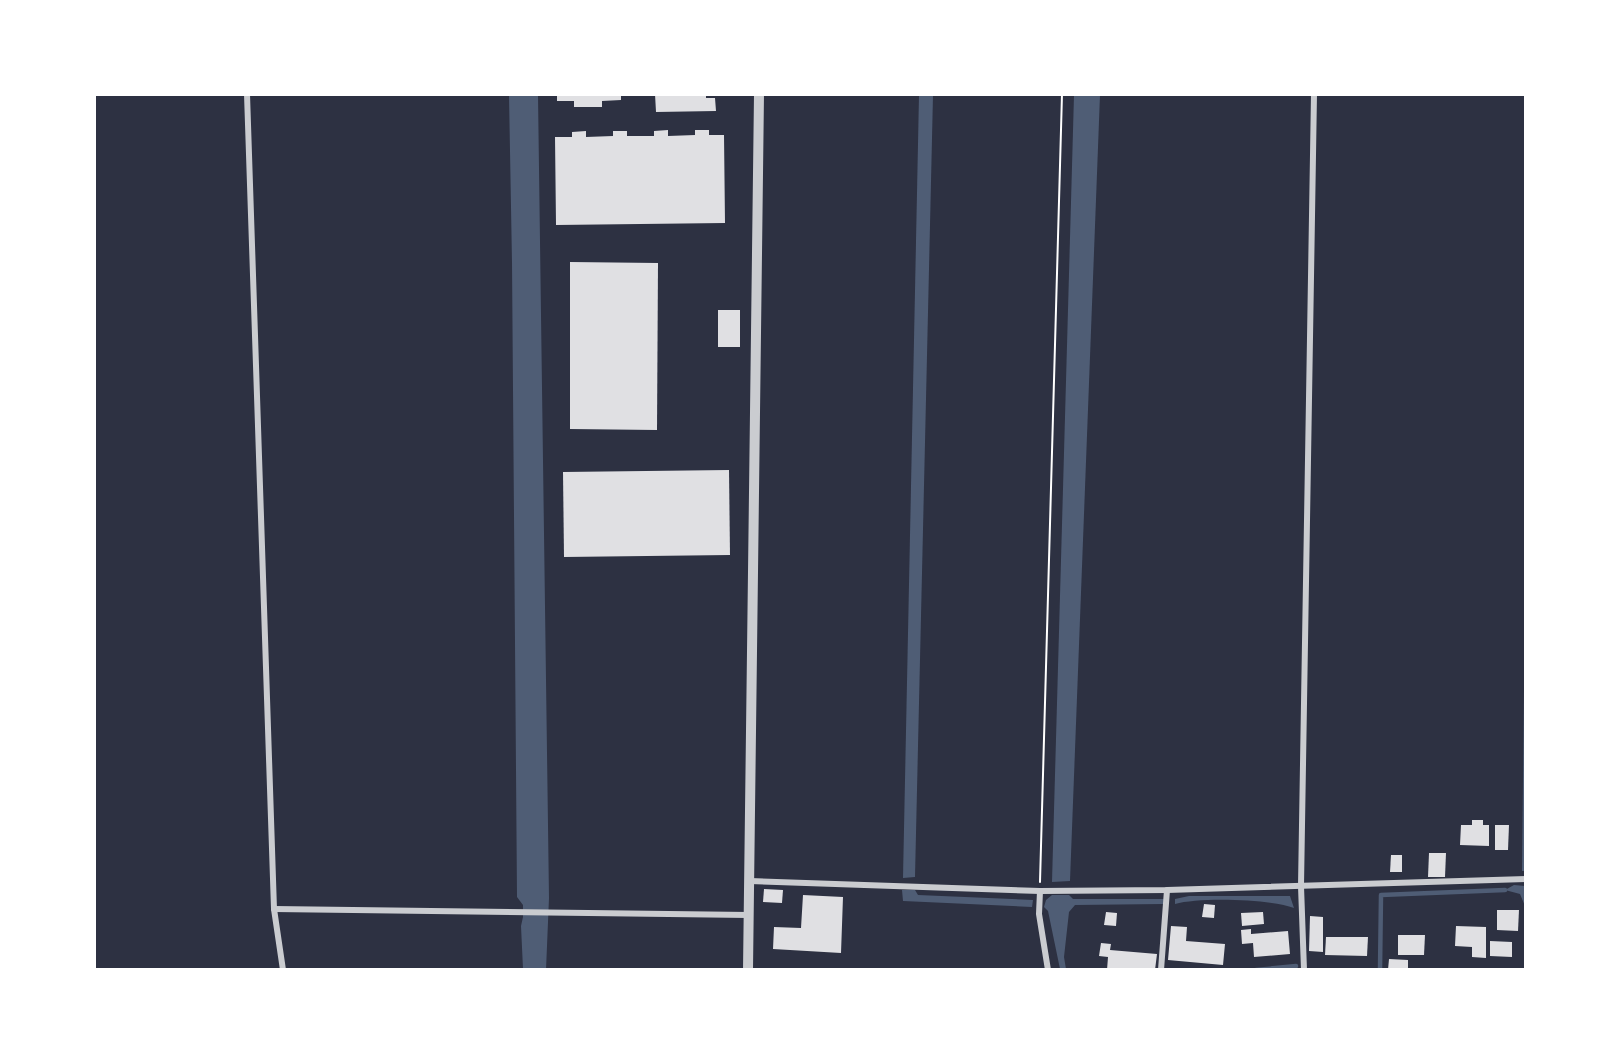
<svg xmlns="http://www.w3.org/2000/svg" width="1620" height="1064" font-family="'Roboto Condensed',sans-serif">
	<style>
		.water { fill: #4f5d75 }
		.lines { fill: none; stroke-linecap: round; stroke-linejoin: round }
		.stream { stroke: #4f5d75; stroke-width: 4.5 }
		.building { fill: #e0e0e3 }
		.path { stroke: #fff; stroke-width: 2 }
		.minor { stroke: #caccd0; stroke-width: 6 }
		.tertiary { stroke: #caccd0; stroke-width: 10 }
	</style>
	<rect width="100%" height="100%" fill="#2d3142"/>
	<g class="water">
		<polygon points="509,95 538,95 549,898 546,970 523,969 521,926 523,917 523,905 517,897 512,263"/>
		<polygon points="933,95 915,877 903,878 919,95"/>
		<polygon points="1074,95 1100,95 1070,881 1052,882"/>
		<polygon points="1525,599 1526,871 1522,871"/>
		<polygon points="1514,885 1525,886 1525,906 1520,894 1505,890"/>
		<polygon points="902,890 915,890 918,895 1033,900 1032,907 903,901"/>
		<polygon points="1052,895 1069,895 1073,899 1164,899 1163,904 1075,905 1069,912 1064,957 1066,969 1060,969 1048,911 1044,907 1046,900"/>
		<path d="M1189,896H1290L1294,908C1269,899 1200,897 1175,904V899Z"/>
	</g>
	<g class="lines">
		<g class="stream">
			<polyline points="1256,970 1296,966"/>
			<polyline points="1380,970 1381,895 1505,890"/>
		</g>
	</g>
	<g class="building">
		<polygon points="557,94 621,94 621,100 602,101 602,107 574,107 574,101 557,101"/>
		<polygon points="655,94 706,94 706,98 715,98 716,111 656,112"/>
		<polygon points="668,130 668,136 695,135 695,130 709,130 709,135 724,135 725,223 556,225 555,137 572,137 572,132 586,131 586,137 613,136 613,131 627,131 627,136 654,136 654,131"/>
		<polygon points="570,262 658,263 657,430 570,429"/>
		<rect x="718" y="310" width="22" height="37"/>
		<polygon points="729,470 730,555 564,557 563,472"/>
		<polygon points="1472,820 1483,820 1483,825 1489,825 1489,846 1460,845 1461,825 1472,825"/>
		<polygon points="1495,825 1509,825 1508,850 1495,850"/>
		<polygon points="1429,853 1446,853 1445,877 1428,877"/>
		<polygon points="1391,855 1402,855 1402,872 1390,872"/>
		<polygon points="764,889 783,890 782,903 763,902"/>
		<polygon points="803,895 843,897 841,953 773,949 774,927 801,928"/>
		<polygon points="1204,904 1215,905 1214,918 1202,917"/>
		<polygon points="1497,910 1519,910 1518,931 1497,930"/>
		<polygon points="1106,912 1117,913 1116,926 1104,925"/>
		<polygon points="1263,912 1264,924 1242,926 1241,913"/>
		<polygon points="1310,916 1323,917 1323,952 1309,951"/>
		<polygon points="1171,926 1187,927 1186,941 1225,944 1223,965 1168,960"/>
		<polygon points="1456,926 1486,927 1486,958 1472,957 1472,947 1455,946"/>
		<polygon points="1251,929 1251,934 1288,931 1290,954 1254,957 1253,943 1242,944 1241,930"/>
		<polygon points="1398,935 1425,935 1424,955 1398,955"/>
		<polygon points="1326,937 1368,937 1367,956 1325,955"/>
		<polygon points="1490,941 1512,942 1512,957 1490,956"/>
		<polygon points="1101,943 1111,944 1110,950 1157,954 1155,970 1107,970 1108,957 1099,956"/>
		<polygon points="1389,959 1408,960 1408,970 1388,970"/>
	</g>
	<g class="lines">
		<polyline class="path" points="1040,882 1062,94"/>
		<g class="minor">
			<polyline points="247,94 274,909 283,970"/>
			<polyline points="750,881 1040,891 1167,890 1526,879"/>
			<polyline points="1040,891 1039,914 1048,970"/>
			<polyline points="274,909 749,915"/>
			<polyline points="1161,970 1167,890"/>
			<polyline points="1304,970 1301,886 1314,94"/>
		</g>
		<polyline class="tertiary" points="748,970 759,94"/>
	</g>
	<rect width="1620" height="1064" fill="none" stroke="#ffffff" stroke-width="192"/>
</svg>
